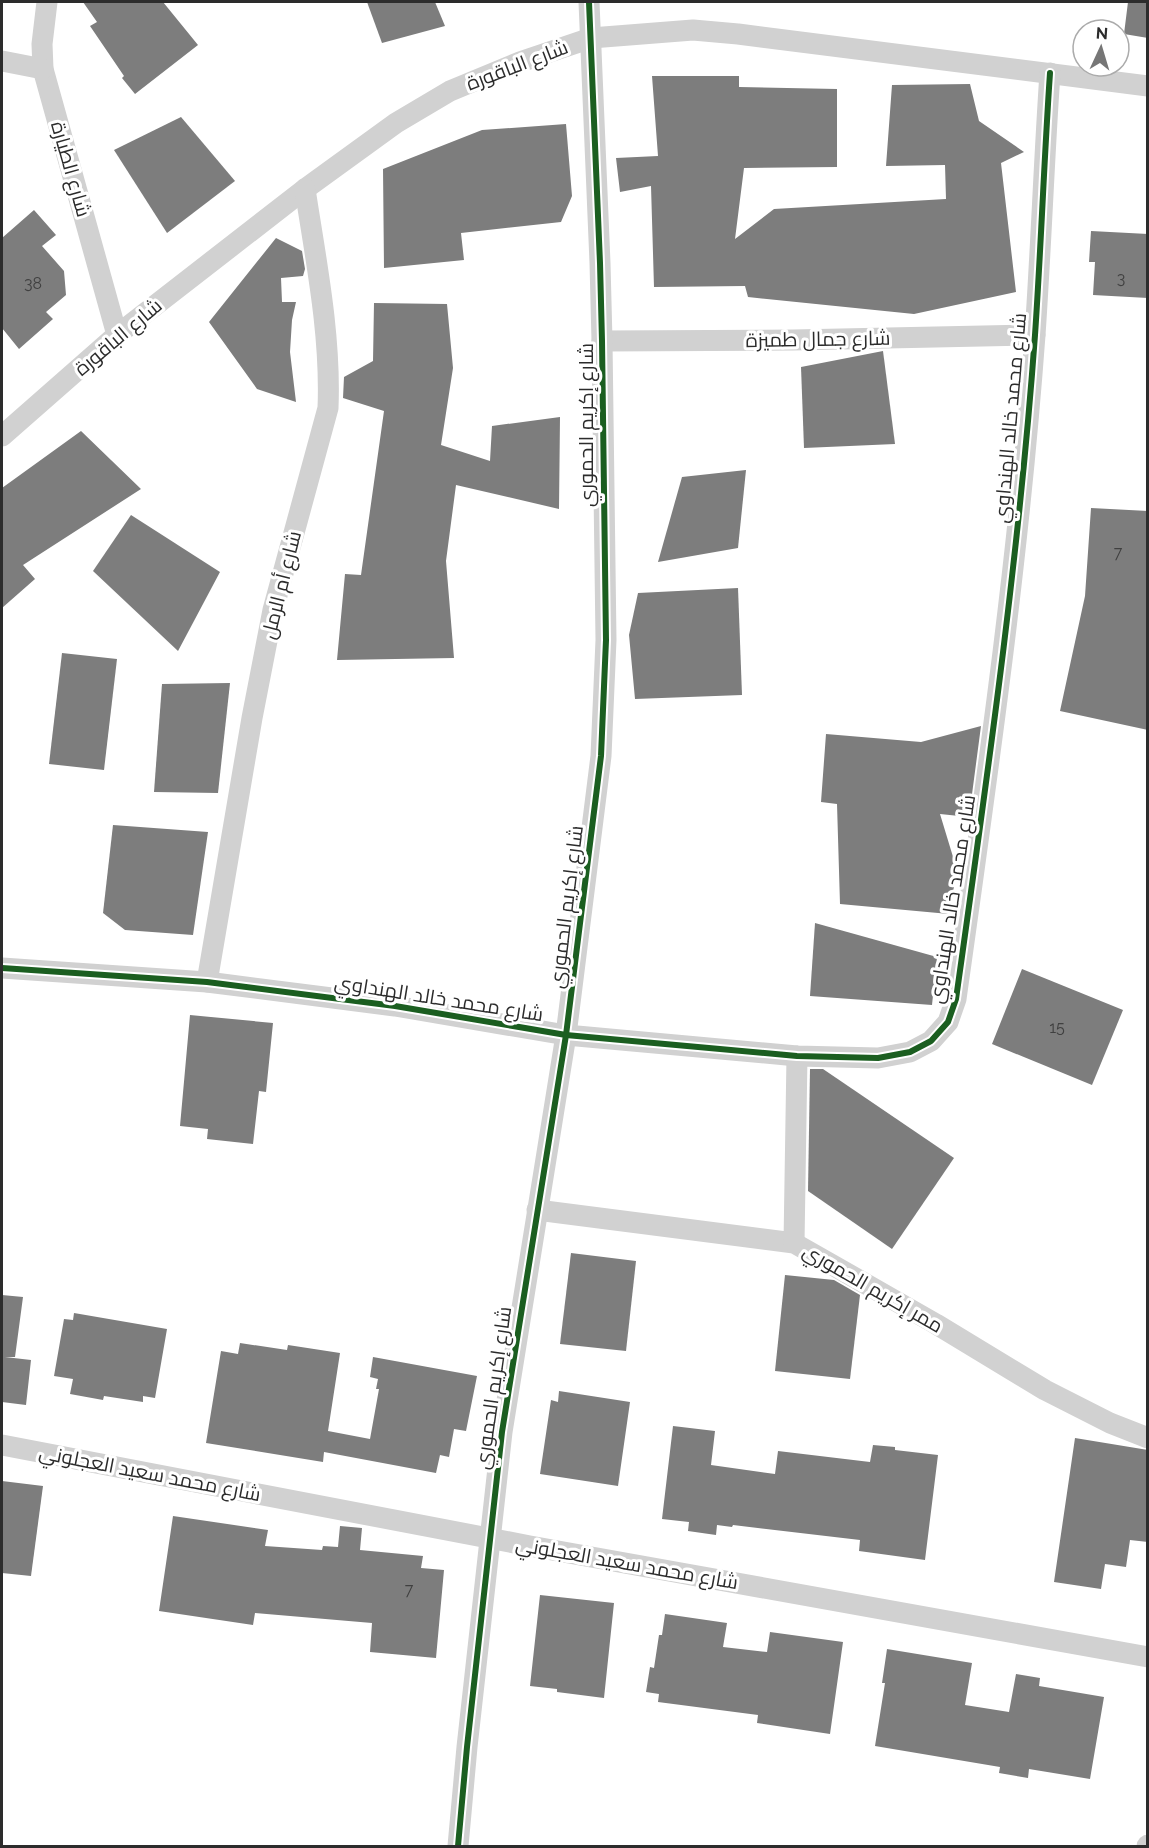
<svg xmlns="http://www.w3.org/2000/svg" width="1149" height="1848" font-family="Raleway,Cairo,sans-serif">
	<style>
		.building { fill: #7d7d7d }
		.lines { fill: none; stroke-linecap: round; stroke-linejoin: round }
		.street { stroke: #d1d1d1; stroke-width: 21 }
		.cycleway-casing { stroke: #fff; stroke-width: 10 }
		.cycleway { stroke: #1b5e20; stroke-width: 6 }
		.labels { text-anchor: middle; stroke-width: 6; stroke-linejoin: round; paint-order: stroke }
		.number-label { font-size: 16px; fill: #404040 }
		.street-label { font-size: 20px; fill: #2c2c2c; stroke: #fff }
	</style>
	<rect width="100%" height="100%" fill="#fff"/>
	<g class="building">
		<polygon points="83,2 163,2 198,45 135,94 122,78 124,76 90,26 97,22"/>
		<polygon points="367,2 435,2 445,26 382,43"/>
		<polygon points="1128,2 1148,2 1148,38 1124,34"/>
		<polygon points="652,76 739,76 739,87 837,89 837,167 744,168 735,239 774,209 946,199 945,165 886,166 892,85 970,84 979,121 1024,152 1001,163 1016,292 914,314 748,297 745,286 654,287 651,186 620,192 616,158 658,156"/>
		<polygon points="181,117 235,181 167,233 114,150"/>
		<polygon points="566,124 572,196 561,222 461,233 464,260 384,268 383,169 482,130"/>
		<polygon points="34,210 56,235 42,246 64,271 66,295 46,312 53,319 19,349 2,328 2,238"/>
		<polygon points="1091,231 1148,234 1148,298 1093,295 1095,262 1089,262"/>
		<polygon points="276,238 302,251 305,269 303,276 281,278 282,302 296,302 292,320 290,352 296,402 257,389 209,322"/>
		<polygon points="374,303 447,304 453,368 441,445 490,461 492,426 560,417 559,509 456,485 446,561 454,658 337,660 345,574 361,575 384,411 343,398 344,377 373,361"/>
		<polygon points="883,351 895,444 804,448 801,367"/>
		<polygon points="81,431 141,489 23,565 35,579 2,608 2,488"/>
		<polygon points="746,470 738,548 658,562 682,477"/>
		<polygon points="1091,508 1148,511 1148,730 1060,711 1085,596"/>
		<polygon points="131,515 220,572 178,651 93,571"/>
		<polygon points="738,588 742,695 635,699 629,635 638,593"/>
		<polygon points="62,653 117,659 104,770 49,764"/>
		<polygon points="230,683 218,793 154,792 162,684"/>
		<polygon points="981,726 969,817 940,814 957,870 949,914 840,904 837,804 821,802 826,734 921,742"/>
		<polygon points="113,825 208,832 193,935 125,930 103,913"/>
		<polygon points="815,923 937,957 932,1005 810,996"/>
		<polygon points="1022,969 1123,1010 1092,1085 992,1044"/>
		<polygon points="190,1015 273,1023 266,1092 259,1091 253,1144 207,1139 208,1129 180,1126"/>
		<polygon points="810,1069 823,1069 954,1158 892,1249 808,1191"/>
		<polygon points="571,1253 636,1261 626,1351 560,1344"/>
		<polygon points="785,1275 834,1280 860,1295 850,1379 775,1371"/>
		<polygon points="2,1295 23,1297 15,1357 5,1357 31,1360 26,1405 2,1402"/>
		<polygon points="74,1313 167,1329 155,1398 143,1396 143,1402 104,1396 103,1400 70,1394 73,1379 54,1376 64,1319 73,1320"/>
		<polygon points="240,1343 287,1350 288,1345 340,1353 328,1431 370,1439 379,1389 376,1389 378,1379 370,1377 373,1357 477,1376 466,1431 454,1429 449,1457 440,1455 436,1473 324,1452 323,1462 206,1443 221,1351 238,1354"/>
		<polygon points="559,1391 630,1402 618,1486 540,1474 551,1400 558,1402"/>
		<polygon points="673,1426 715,1431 711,1465 775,1474 778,1451 870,1462 873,1445 895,1447 895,1450 938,1455 925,1560 859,1551 860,1540 733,1525 732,1527 717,1525 716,1535 688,1531 689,1522 662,1519"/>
		<polygon points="1075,1438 1148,1450 1148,1542 1130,1540 1126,1567 1105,1564 1101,1589 1054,1582"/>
		<polygon points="2,1481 43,1486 31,1576 2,1573"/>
		<polygon points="173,1516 268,1530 265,1546 322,1550 323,1546 338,1547 340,1526 362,1528 360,1550 423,1556 421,1568 444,1570 436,1658 370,1652 372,1623 255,1613 253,1625 159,1611"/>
		<polygon points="540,1595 614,1603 604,1698 557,1692 557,1689 530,1686"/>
		<polygon points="665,1614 727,1623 723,1647 767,1652 770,1632 843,1642 830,1734 757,1723 758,1715 658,1702 659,1694 646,1692 650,1667 654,1668 659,1635 662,1635"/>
		<polygon points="887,1649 972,1663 965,1705 1009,1712 1016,1674 1040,1678 1039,1686 1104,1697 1090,1779 1029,1769 1028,1778 999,1773 1000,1767 875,1746 885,1683 882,1683"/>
	</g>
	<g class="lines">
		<g class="street">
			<polyline points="47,2 42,44 43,69 117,335"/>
			<polyline points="2,61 43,69"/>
			<polyline points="602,341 793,340 1035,335"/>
			<polyline points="2,436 117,335 305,189 396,123 450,91 520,62 591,38 693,30 738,34 1148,86"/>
			<path d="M2,968L207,982L395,1006L566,1035L797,1056L878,1058L910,1052L931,1041L948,1022L956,999C987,778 1019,557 1035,335C1041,248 1044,160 1050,73"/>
			<path d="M207,982L252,718L273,610L328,408C331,335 316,261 305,189"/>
			<polyline points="537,1210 794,1243 936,1324 1045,1390 1110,1423 1148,1438"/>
			<polyline points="794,1243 797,1056"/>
			<polyline points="2,1445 530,1546 1148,1657"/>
			<polyline points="458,1846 467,1747 502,1432 566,1035 601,756 606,640 602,341 600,263 589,2"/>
			<polyline points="1147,1846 1148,1845"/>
		</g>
		<defs>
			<g id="cycleway">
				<path d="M2,968L207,982L395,1006L566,1035L797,1056L878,1058L910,1052L931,1041L948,1022L956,999C987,778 1019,557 1035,335C1041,248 1044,160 1050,73"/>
				<polyline points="458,1846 467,1747 502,1432 566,1035 601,756 606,640 602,341 600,263 589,2"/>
			</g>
		</defs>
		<use href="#cycleway" class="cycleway-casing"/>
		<use href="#cycleway" class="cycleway"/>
	</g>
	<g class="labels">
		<g class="number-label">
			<text x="1121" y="284">3</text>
			<text x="33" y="289">38</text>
			<text x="1118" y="558">7</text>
			<text x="1057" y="1033">15</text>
			<text x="409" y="1595">7</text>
		</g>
		<g class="street-label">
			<text transform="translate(517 65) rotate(-21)" y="7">شارع الباقورة</text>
			<text transform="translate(71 169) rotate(74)" y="7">شارع الطيارة</text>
			<text transform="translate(118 337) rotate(-40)" y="7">شارع الباقورة</text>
			<text transform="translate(818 339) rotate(-1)" y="7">شارع جمال طميزة</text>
			<text transform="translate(1010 418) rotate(-85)" y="7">شارع محمد خالد الهنداوي</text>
			<text transform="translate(586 425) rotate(-90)" y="7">شارع إكريم الحموري</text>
			<text transform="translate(281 585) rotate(-76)" y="7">شارع أم الرمل</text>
			<text transform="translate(952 899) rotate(-81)" y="7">شارع محمد خالد الهنداوي</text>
			<text transform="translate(566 907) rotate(-83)" y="7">شارع إكريم الحموري</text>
			<text transform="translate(439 998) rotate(9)" y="7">شارع محمد خالد الهنداوي</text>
			<text transform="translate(873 1288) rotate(30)" y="7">ممر إكريم الحموري</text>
			<text transform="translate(493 1388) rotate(-82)" y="7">شارع إكريم الحموري</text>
			<text transform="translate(150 1473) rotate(11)" y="7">شارع محمد سعيد العجلوني</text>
			<text transform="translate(627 1563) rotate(10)" y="7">شارع محمد سعيد العجلوني</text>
		</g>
	</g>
	<rect width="1149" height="1848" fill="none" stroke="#2c2c2c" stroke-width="6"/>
	<g transform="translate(1101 48) rotate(4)"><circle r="28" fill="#ffffff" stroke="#ababab" stroke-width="1.5"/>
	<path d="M0-4.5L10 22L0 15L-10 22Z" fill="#767676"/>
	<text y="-9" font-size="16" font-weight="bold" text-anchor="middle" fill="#2c2c2c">N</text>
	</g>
</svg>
